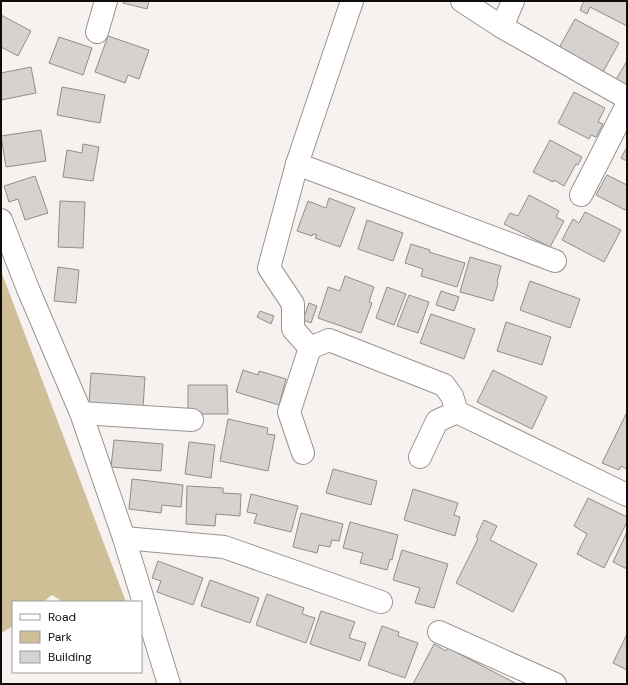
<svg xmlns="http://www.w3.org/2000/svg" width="628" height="685" font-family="'DM Sans',sans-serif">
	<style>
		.green { fill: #cebf96 }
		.building { fill: #d6d2cf; stroke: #918e8a }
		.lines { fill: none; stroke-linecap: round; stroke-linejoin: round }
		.minor-casing { stroke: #999492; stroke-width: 24 }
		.minor { stroke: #fff; stroke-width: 22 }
	</style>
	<rect width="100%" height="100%" fill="#f7f1ef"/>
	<polygon class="green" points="1,271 126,602 63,602 52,595 43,602 13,602 13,626 1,633"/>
	<g class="building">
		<polygon points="124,1 149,1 147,9 123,3"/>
		<polygon points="584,1 627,1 627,26 590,7 587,14 580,10"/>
		<polygon points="1,15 31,31 18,56 1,47"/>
		<polygon points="575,19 619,43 603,72 559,48"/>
		<polygon points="108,36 149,50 139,79 128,75 125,83 95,72"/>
		<polygon points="59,37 92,48 83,75 49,63"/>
		<polygon points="627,61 627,90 614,83"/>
		<polygon points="31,67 36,93 1,100 1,73"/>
		<polygon points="62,87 105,95 100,123 57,115"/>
		<polygon points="574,92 605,108 598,122 603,124 596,137 591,135 589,139 558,123"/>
		<polygon points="41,130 46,161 6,167 1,136"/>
		<polygon points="550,140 582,157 578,165 576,164 564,186 554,180 553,182 533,172"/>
		<polygon points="83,144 99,147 93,181 63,177 67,150 82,153"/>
		<polygon points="627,147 627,161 621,158"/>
		<polygon points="607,175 627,185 627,207 625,210 596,195"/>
		<polygon points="35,176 48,213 25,220 18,199 9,202 4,186"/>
		<polygon points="529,195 559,211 556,217 564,221 550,247 504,224 510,213 518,216"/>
		<polygon points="329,198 355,208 340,247 315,238 317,235 313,234 312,236 297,231 308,201 326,208"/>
		<polygon points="60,201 85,202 83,248 58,247"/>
		<polygon points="585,212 621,230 604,262 562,240 573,219 579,223"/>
		<polygon points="367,220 403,233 393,261 358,249"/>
		<polygon points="411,244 430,250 429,252 465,263 457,287 421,276 423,269 405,263"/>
		<polygon points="470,257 501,266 497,282 498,283 493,301 460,292"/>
		<polygon points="58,267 79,270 76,303 54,301"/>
		<polygon points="345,276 374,287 369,302 372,303 361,333 318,318 328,287 340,291"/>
		<polygon points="530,281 580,299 570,328 520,310"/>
		<polygon points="387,287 406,294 394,325 376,318"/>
		<polygon points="441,291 459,297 454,311 436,305"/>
		<polygon points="409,295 429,302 418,333 397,326"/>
		<polygon points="309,303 317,306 311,323 303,320"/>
		<polygon points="260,311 274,316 271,324 257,317"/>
		<polygon points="431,314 475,329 464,359 420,343"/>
		<polygon points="506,322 551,337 542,365 497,351"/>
		<polygon points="243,370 258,375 259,371 286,379 279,405 236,392"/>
		<polygon points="493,370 547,397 532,429 477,402"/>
		<polygon points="91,373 145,377 143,408 89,404"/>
		<polygon points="188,385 227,385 228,414 188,414"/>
		<polygon points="627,412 627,469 621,466 619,470 602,463"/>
		<polygon points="228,419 268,428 267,434 275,435 268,471 220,461"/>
		<polygon points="114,440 163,444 161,471 111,467"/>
		<polygon points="189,442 215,445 211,478 185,474"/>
		<polygon points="333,469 377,481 371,505 326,493"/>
		<polygon points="132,479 183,485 181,507 162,505 161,513 129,509"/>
		<polygon points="187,486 223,488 223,493 241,494 240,516 216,514 215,526 186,524"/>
		<polygon points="413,489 458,503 454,515 460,517 455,536 404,520"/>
		<polygon points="251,494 298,506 291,532 254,523 257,514 247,512"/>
		<polygon points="588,498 627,517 627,522 604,568 577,554 587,534 574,526"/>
		<polygon points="301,513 343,524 339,541 332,540 330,547 319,545 317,553 293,547"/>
		<polygon points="484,520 497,526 490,540 537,564 513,612 456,583 478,539 476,537"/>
		<polygon points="350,522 398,535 392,560 390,559 387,570 360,563 363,553 343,548"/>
		<polygon points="627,532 627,569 613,562"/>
		<polygon points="402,550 448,564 434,608 415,603 420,588 393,580"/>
		<polygon points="158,561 203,578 193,605 157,592 161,581 152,578"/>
		<polygon points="210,580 259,598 250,623 201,606"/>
		<polygon points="267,594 304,608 302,614 315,618 306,643 256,625"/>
		<polygon points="321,611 355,622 349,638 366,643 360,661 310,644"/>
		<polygon points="382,626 399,632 398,636 418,643 405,678 368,665"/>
		<polygon points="627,634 627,670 613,663"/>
		<polygon points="434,644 446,651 448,648 517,684 413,684"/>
	</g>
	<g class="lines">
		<defs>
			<g id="minor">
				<polyline points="462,1 502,27 627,98"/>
				<polyline points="502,27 513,1"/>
				<polyline points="97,32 106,1"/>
				<polyline points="297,164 555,261"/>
				<polyline points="581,195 627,105"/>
				<polyline points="1,220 28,289 81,413 124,538 169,684"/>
				<polyline points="310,348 293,329 293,304 269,268 297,164 352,1"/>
				<polyline points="81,413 192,420"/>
				<polyline points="303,453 289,412 310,348 329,340 444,385 452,396 457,412"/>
				<polyline points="420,457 437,421 457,412 627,495"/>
				<polyline points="124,538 224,547 381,602"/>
				<polyline points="439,632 555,684"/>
			</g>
		</defs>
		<use href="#minor" class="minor-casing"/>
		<use href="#minor" class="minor"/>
	</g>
	<rect width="628" height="685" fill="none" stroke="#0f0d0c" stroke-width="4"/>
	<rect x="12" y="601" width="130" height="72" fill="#ffffff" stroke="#9f9e9e"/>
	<rect x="20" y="614" width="20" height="6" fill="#ffffff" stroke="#9f9e9e"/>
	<text x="48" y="621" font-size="12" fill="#0f0d0c">Road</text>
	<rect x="20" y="631" width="20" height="12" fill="#cebf96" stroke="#9f9e9e"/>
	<text x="48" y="641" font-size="12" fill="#0f0d0c">Park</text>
	<rect x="20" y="651" width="20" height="12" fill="#d6d2cf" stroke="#9f9e9e"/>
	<text x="48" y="661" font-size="12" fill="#0f0d0c">Building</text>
</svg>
